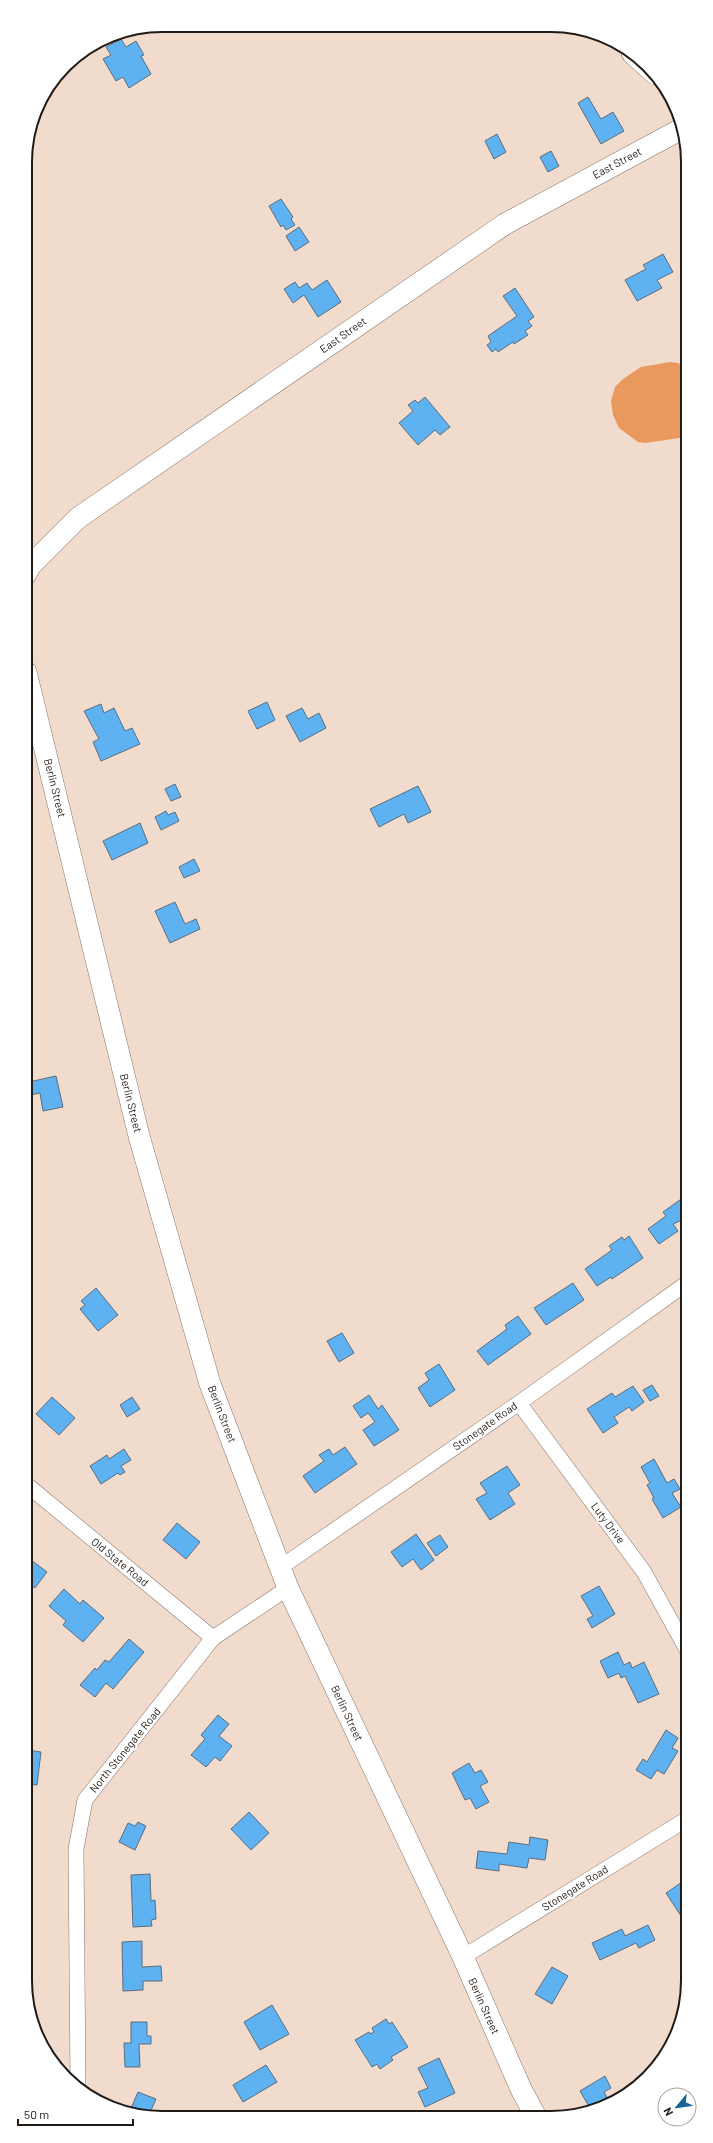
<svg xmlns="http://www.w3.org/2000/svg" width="713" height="2143" font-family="Barlow,sans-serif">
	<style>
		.water { fill: #e9985e }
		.building { fill: #5eb2f1; stroke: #5c6d7c }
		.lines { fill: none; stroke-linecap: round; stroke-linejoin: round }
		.street-casing { stroke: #887468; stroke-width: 16 }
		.secondary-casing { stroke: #887468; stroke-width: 22 }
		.street { stroke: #fff; stroke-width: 15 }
		.secondary { stroke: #fff; stroke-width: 21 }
		.labels { text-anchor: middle; stroke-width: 4; stroke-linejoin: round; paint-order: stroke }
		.street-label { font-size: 11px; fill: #221a15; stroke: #fff }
		.rim { fill: none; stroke: #221a15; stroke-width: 2 }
	</style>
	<rect width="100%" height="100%" fill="#f1dbcd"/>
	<polygon class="water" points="670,362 678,363 686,368 686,437 645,443 638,442 619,428 613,415 611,401 615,387 623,379 641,367"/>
	<g class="building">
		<polygon points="121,39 126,47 136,41 144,55 141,56 151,74 129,88 123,77 116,81 103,59 111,55 106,47"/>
		<polygon points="588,97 601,119 613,112 624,131 601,144 578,103"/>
		<polygon points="497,134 506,152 494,159 485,141"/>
		<polygon points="551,151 559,166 548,172 540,157"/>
		<polygon points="281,199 293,217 291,219 295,225 286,230 283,225 281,227 269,206"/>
		<polygon points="299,227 309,242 295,251 286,236"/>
		<polygon points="663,254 673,272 657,280 662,288 637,301 625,280 646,269 643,265"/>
		<polygon points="327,280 341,302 318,317 304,295 293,303 284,289 295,282 299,288 307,283 312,290"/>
		<polygon points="515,288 534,317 528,321 532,326 525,331 528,335 514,344 513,342 498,352 496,349 492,352 487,345 491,342 488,336 517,316 503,296"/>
		<polygon points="425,397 450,427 440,435 435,430 418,445 399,423 413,411 408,405 415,400 418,403"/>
		<polygon points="267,702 275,720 257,729 248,711"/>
		<polygon points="101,704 104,713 114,708 125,731 132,728 140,744 101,761 93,742 99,739 84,711"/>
		<polygon points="302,708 308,719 319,713 326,728 300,742 286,716"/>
		<polygon points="175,784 181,797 171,801 165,789"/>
		<polygon points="418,786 431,812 408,823 404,814 379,827 370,809"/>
		<polygon points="166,811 168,815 175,812 179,821 161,830 155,817"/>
		<polygon points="140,823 148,843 112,860 103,841"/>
		<polygon points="194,859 200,871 184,878 179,867"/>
		<polygon points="175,902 185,924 196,919 200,929 170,943 155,911"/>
		<polygon points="56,1076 63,1107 43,1111 40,1093 31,1095 29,1082"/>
		<polygon points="684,1197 687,1201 687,1218 673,1224 678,1231 659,1244 648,1229 666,1216 663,1212"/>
		<polygon points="629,1236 643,1258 612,1279 611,1277 597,1286 585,1269 612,1250 609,1246 622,1237 624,1240"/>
		<polygon points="573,1283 584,1300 546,1325 534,1308"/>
		<polygon points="96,1288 118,1315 98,1331 80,1309 85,1305 81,1301"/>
		<polygon points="518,1316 531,1334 488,1365 477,1351 507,1329 505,1325"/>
		<polygon points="342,1333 354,1353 339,1362 327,1341"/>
		<polygon points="439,1364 455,1390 430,1407 418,1388 429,1380 425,1373"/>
		<polygon points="652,1385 659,1396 650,1401 643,1390"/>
		<polygon points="633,1386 644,1402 632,1411 629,1407 614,1417 618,1423 603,1433 587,1409 612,1393 615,1397"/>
		<polygon points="369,1395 378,1409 382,1405 399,1430 374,1446 363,1430 375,1422 368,1413 361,1418 353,1406"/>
		<polygon points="52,1397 75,1418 59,1435 36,1414"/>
		<polygon points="132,1397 140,1409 127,1417 120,1405"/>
		<polygon points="345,1447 357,1464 315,1493 303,1476 324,1461 319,1455 329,1449 333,1455"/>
		<polygon points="124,1449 131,1460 121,1466 125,1472 120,1475 118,1473 101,1484 90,1466 107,1455 109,1459"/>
		<polygon points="654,1459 667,1483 674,1479 680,1489 672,1493 681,1507 663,1518 652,1499 654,1498 647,1485 650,1483 641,1467"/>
		<polygon points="507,1466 520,1485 508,1493 515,1504 490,1520 476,1499 487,1493 480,1483"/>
		<polygon points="177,1523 200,1542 186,1559 163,1540"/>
		<polygon points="416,1534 434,1560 421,1570 413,1559 402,1567 391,1552"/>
		<polygon points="440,1535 448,1547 436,1556 427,1543"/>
		<polygon points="27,1557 47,1572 35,1588 27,1582"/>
		<polygon points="599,1586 615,1614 592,1628 587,1619 593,1616 581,1596"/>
		<polygon points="64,1589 80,1604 83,1600 104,1618 83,1642 63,1625 66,1621 49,1606"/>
		<polygon points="129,1639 144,1652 113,1689 106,1683 95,1697 80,1685 95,1668 97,1670 105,1660 109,1662"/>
		<polygon points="618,1652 624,1665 630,1662 632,1668 644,1662 659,1694 638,1703 625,1676 621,1678 619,1673 608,1678 600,1661"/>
		<polygon points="218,1715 229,1724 219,1736 232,1746 220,1761 215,1757 206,1767 191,1755 205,1739 201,1735"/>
		<polygon points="666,1730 678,1738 672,1748 678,1751 664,1774 657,1770 651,1779 636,1770 643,1759 647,1762"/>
		<polygon points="27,1750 41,1752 37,1785 27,1784"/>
		<polygon points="469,1763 475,1773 481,1770 488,1782 480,1786 489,1802 476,1809 470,1798 465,1800 452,1773"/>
		<polygon points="249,1812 269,1833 251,1850 231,1829"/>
		<polygon points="138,1822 146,1826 135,1850 119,1842 128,1823 135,1826"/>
		<polygon points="530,1837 548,1840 545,1860 529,1858 527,1868 499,1864 499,1871 476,1868 478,1851 507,1854 509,1842 529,1845"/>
		<polygon points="150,1874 151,1901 155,1900 156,1919 151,1920 152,1926 133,1927 131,1875"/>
		<polygon points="688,1878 688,1911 681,1916 666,1893"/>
		<polygon points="648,1925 655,1940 639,1948 636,1943 600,1960 592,1943 622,1929 625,1936"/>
		<polygon points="28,1932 31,1987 28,1987"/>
		<polygon points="142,1941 142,1967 161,1966 162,1981 143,1981 143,1990 123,1991 122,1942"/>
		<polygon points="552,1967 568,1976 552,2004 535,1994"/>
		<polygon points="272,2005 289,2034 260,2050 244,2022"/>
		<polygon points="386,2019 389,2024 392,2022 408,2047 391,2057 393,2060 380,2069 377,2064 372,2067 355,2040 369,2032 370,2034 374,2032 372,2028"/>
		<polygon points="131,2022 147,2022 147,2036 151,2036 151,2044 139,2044 140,2067 125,2067 124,2043 131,2043"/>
		<polygon points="439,2058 455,2093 425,2107 418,2092 428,2088 418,2068"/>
		<polygon points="266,2065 277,2082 243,2102 233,2085"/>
		<polygon points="605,2076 611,2088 604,2092 610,2103 591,2110 580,2091"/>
		<polygon points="138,2092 156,2099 149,2115 129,2113"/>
	</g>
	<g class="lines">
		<defs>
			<g id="street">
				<polyline points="519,1403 644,1572 687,1650"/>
				<polyline points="27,1485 213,1638"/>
				<polyline points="281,1567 519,1403 687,1283"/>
				<polyline points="463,1957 687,1819"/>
				<polyline points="78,2088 76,1849 85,1800 213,1638 288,1588"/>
			</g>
			<g id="secondary">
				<polyline points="632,53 655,74"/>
				<polyline points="26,574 30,566 78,518 505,224 683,128"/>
				<polyline points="26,672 139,1136 210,1384 288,1588 463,1957 521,2089 535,2115"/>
			</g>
		</defs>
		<use href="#street" class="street-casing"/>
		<use href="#secondary" class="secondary-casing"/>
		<use href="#street" class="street"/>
		<use href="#secondary" class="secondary"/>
	</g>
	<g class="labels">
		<g class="street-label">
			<text transform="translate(617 163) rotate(-28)" y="4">East Street</text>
			<text transform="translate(343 335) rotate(-35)" y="4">East Street</text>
			<text transform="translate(55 788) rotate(76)" y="4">Berlin Street</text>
			<text transform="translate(131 1103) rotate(76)" y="4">Berlin Street</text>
			<text transform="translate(222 1414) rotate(69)" y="4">Berlin Street</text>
			<text transform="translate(485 1426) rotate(-35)" y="4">Stonegate Road</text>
			<text transform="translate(608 1523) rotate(53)" y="4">Luty Drive</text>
			<text transform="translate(120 1562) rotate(39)" y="4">Old State Road</text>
			<text transform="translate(347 1713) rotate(65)" y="4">Berlin Street</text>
			<text transform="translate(125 1750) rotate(-51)" y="4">North Stonegate Road</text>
			<text transform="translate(575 1888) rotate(-32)" y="4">Stonegate Road</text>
			<text transform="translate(484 2006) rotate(66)" y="4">Berlin Street</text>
		</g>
	</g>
	<path d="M0 0H713V2143H0ZM162 32H551A130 130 0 0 1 681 162V1981A130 130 0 0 1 551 2111H162A130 130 0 0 1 32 1981V162A130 130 0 0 1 162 32Z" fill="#fff" fill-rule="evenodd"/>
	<path class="rim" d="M162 32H551A130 130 0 0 1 681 162V1981A130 130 0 0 1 551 2111H162A130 130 0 0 1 32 1981V162A130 130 0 0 1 162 32Z"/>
	<g transform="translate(677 2107) rotate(241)"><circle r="19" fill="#ffffff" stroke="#a7a3a1"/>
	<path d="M0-3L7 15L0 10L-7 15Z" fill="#176598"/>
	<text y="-6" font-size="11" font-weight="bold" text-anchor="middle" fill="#221a15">N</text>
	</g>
	<path d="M18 2119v6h115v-6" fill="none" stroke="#221a15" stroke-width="2"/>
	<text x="24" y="2119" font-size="12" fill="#221a15" stroke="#ffffff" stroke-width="3" paint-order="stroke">50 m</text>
</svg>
